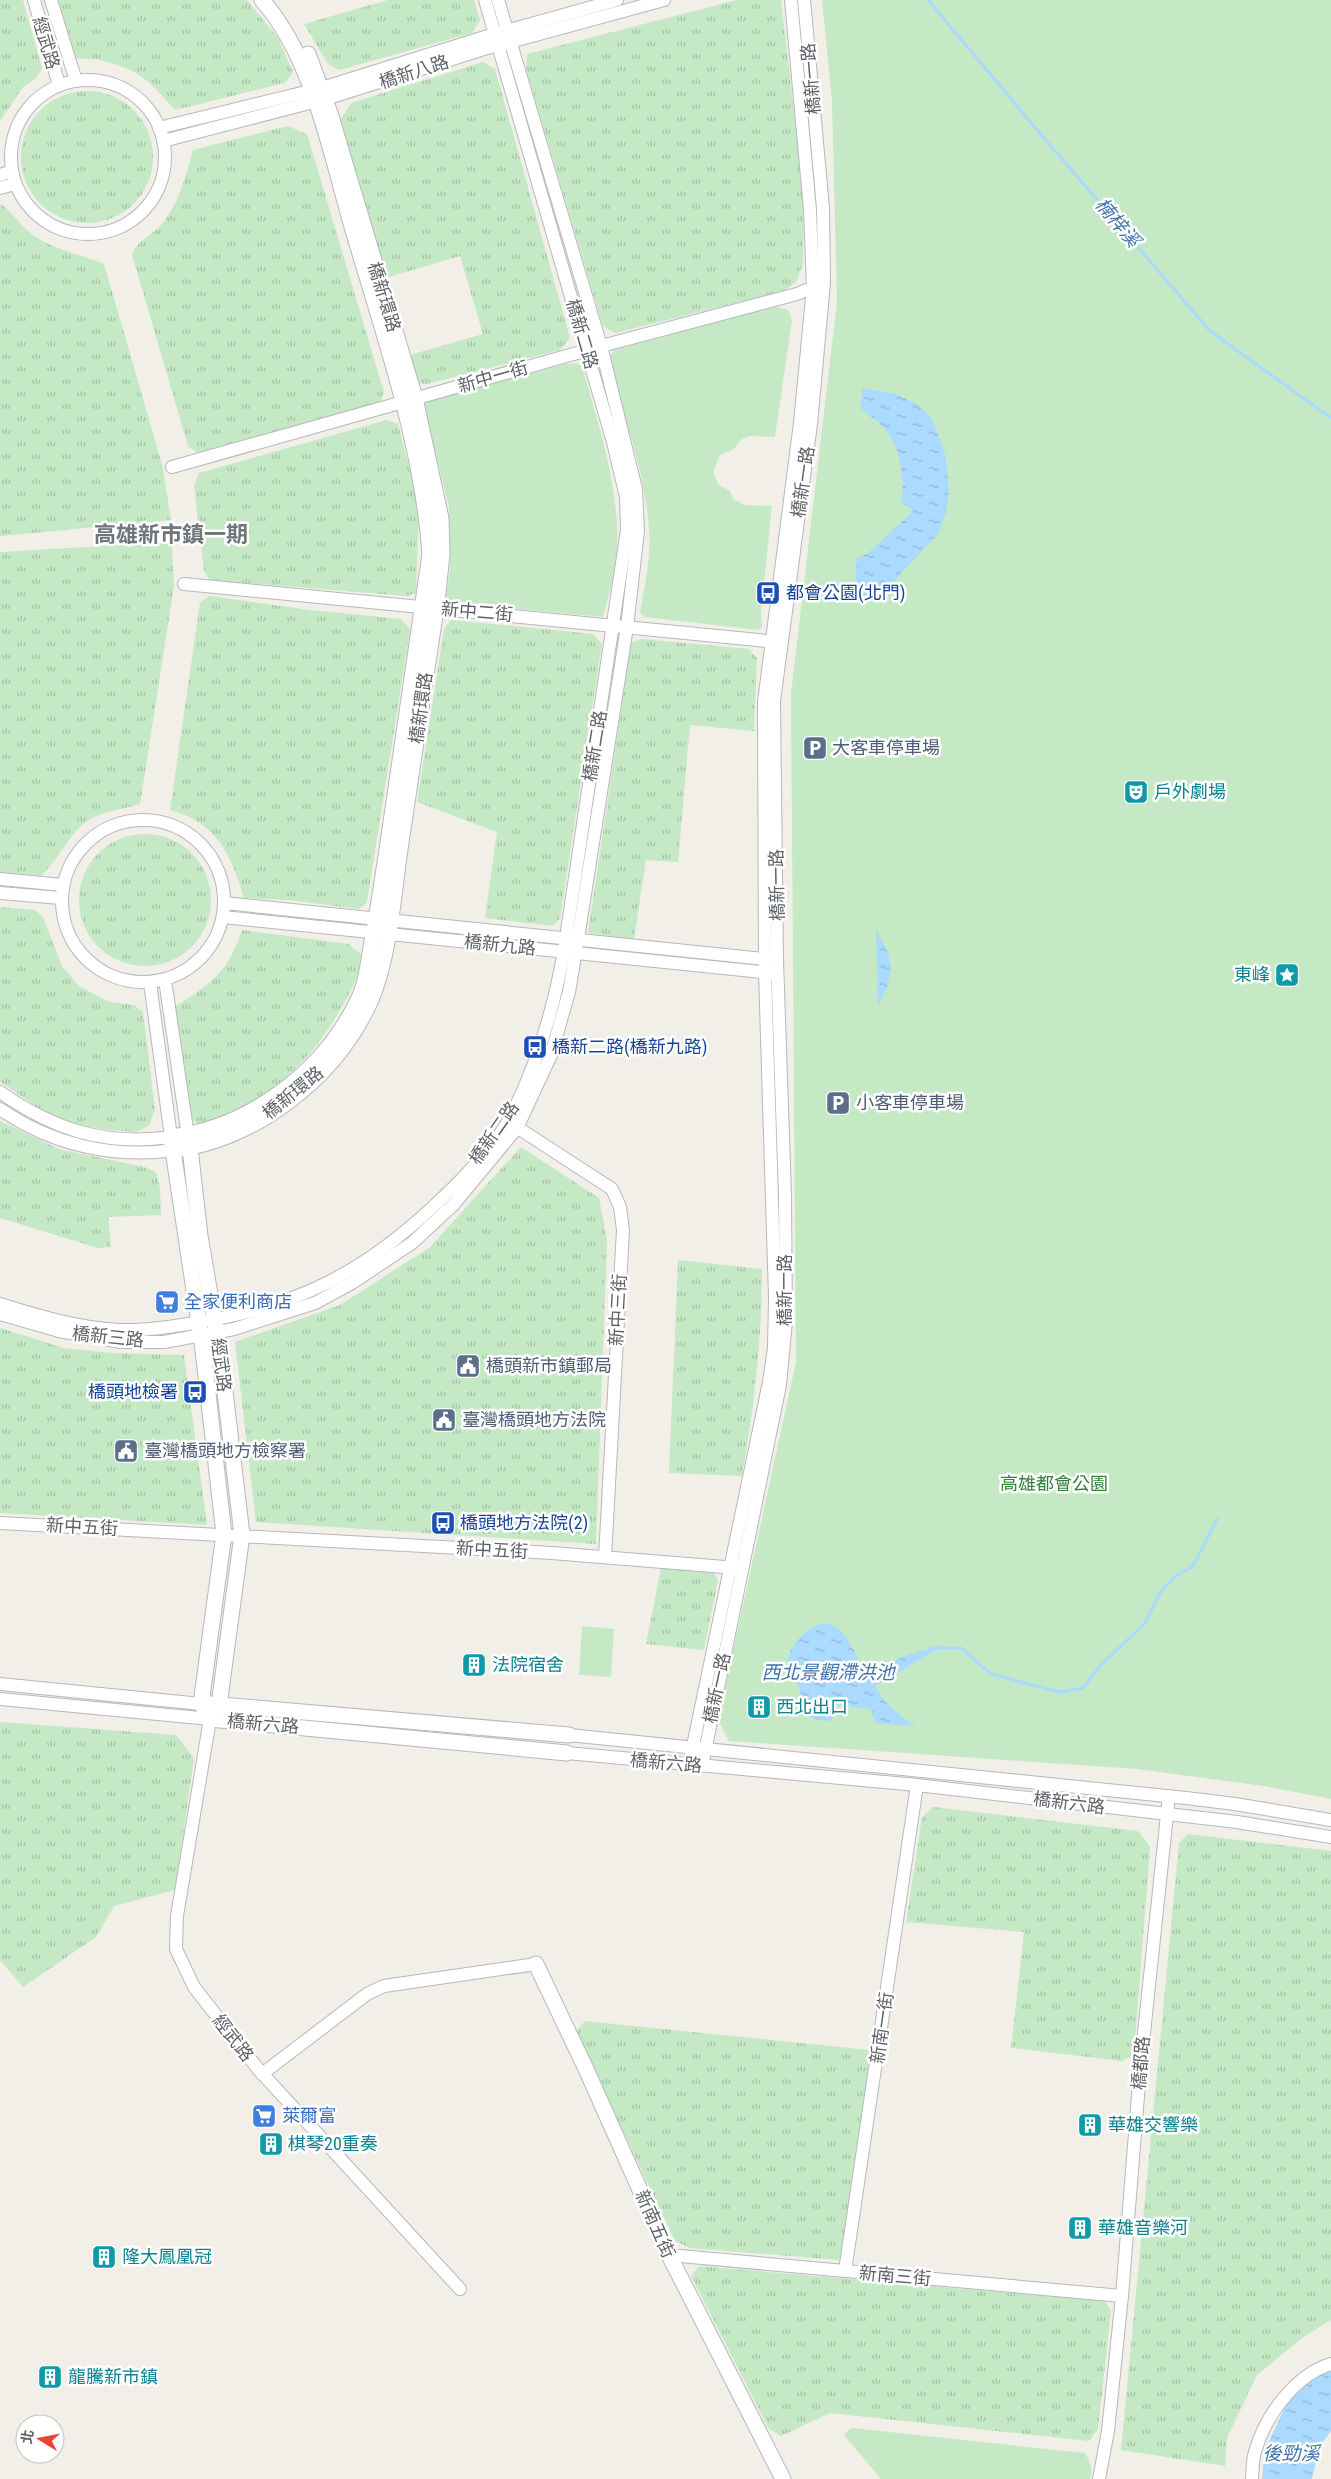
<svg xmlns="http://www.w3.org/2000/svg" width="1331" height="2479" font-family="'Roboto Condensed','Noto Sans TC',sans-serif">
	<style>
		.grass { fill: url(#grass-tufts) }
		.park { fill: #c5e8c5 }
		.water { fill: url(#water-ripples) }
		.lines { fill: none; stroke-linecap: round; stroke-linejoin: round }
		.stream { stroke: #aadaff; stroke-width: 3 }
		.minor-casing { stroke: #b5b8bc; stroke-width: 14 }
		.tertiary-casing { stroke: #b5b8bc; stroke-width: 17 }
		.minor { stroke: #fff; stroke-width: 12 }
		.tertiary { stroke: #fff; stroke-width: 15 }
		.labels { text-anchor: middle; stroke-width: 5; stroke-linejoin: round; paint-order: stroke }
		.street-label { font-size: 18px; fill: #5f6368; stroke: #fff }
		.transit-label { font-size: 18px; fill: #164399; stroke: #fff; text-anchor: start }
		.service-label { font-size: 18px; fill: #4e5e75; stroke: #fff; text-anchor: start }
		.culture-label { font-size: 18px; fill: #0d838f; stroke: #fff; text-anchor: start }
		.shop-label { font-size: 18px; fill: #366cbe; stroke: #fff; text-anchor: start }
		.park-label { font-size: 18px; fill: #348238; stroke: #fff }
		.water-label { font-size: 19px; font-style: italic; fill: #4174aa; stroke: #fff }
		.district-label { font-size: 22px; font-weight: bold; fill: #70757a; stroke: #fff }
	</style>
	<defs>
		<pattern id="grass-tufts" width="24" height="20" patternUnits="userSpaceOnUse" patternTransform="scale(1.25)"><rect width="24" height="20" fill="#c5e8c5"/><path d="M3 7l-1-3M5 7V3M7 7l1-3M15 17l-1-3M17 17v-4M19 17l1-3" fill="none" stroke="#a3c0a4"/></pattern>
		<pattern id="water-ripples" width="26" height="14" patternUnits="userSpaceOnUse" patternTransform="scale(1.25)"><rect width="26" height="14" fill="#aadaff"/><path d="M2 4q2-2 4 0t4 0M15 11q2-2 4 0t4 0" fill="none" stroke="#8eb4d2"/></pattern>
	</defs>
	<rect width="100%" height="100%" fill="#f1efe8"/>
	<g class="grass">
		<polygon points="0,0 23,0 42,68 36,78 23,87 0,121"/>
		<path d="M58,0H247L278,38L293,72L285,83L175,110C147,79 142,71 100,60C90,57 83,61 74,57Z"/>
		<polygon points="388,0 474,0 480,20 472,33 339,70 328,64 304,24"/>
		<polygon points="737,0 781,0 804,197 803,264 796,282 784,291 615,333 603,326 526,69 527,54"/>
		<polygon points="483,62 495,69 570,338 560,350 427,384 418,383 410,355 483,334 460,256 385,278 342,132 341,119 351,103"/>
		<circle cx="87" cy="157" r="66"/>
		<path d="M288,126L307,134L384,392L381,402L199,454L188,446L132,255C136,241 152,236 161,225C179,204 186,176 193,150Z"/>
		<path d="M0,204C12,211 18,223 28,231C50,250 79,253 104,264L163,468L171,520L0,536Z"/>
		<polygon points="387,420 398,424 419,505 416,593 407,596 210,580 204,571 194,485 199,473"/>
		<path d="M172,542L174,586L140,804C124,809 107,811 92,818C70,830 60,859 41,876L0,872V552Z"/>
		<path d="M209,596L310,610L401,619L410,629L367,902L359,909L288,900L244,898C231,855 218,823 170,810L200,603Z"/>
		<polygon points="451,620 593,634 602,644 560,918 553,926 485,918 497,832 417,802 444,629"/>
		<polygon points="642,639 749,649 757,658 754,731 690,725 678,862 646,860 634,939 588,933 631,643"/>
		<circle cx="145" cy="900" r="66"/>
		<polygon points="0,907 35,910 43,917 62,966 80,987 110,1002 134,1005 143,1012 155,1110 149,1125 137,1132 101,1129 59,1121 0,1082"/>
		<path d="M242,930L348,944L361,954C360,976 351,991 340,1010C310,1064 258,1110 197,1124L186,1113L174,1007C212,984 227,973 242,930Z"/>
		<polygon points="0,1121 59,1149 144,1167 156,1172 160,1188 161,1215 108,1217 111,1247 98,1248 0,1218"/>
		<polygon points="521,1147 599,1198 607,1240 596,1544 256,1522 235,1342 340,1305 429,1248"/>
		<path d="M678,1260L762,1269C762,1341 754,1406 742,1476L669,1473Z"/>
		<polygon points="0,1328 64,1348 113,1353 184,1355 207,1525 0,1513"/>
		<polygon points="661,1568 713,1571 718,1580 704,1650 646,1644"/>
		<polygon points="0,1722 176,1735 194,1758 175,1890 114,1906 96,1937 23,1987 0,1960"/>
		<polygon points="934,1807 1138,1831 1150,1847 1134,2054 1122,2061 1011,2048 1024,1932 906,1922 922,1817"/>
		<polygon points="1188,1834 1331,1851 1331,2320 1302,2338 1257,2375 1227,2438 1225,2466 1121,2450 1179,1843"/>
		<polygon points="585,2021 869,2050 873,2054 845,2253 838,2260 690,2248 675,2241 576,2031"/>
		<polygon points="699,2266 1105,2301 1111,2311 1098,2429 1089,2441 830,2413 781,2436 769,2429 691,2276"/>
	</g>
	<g class="park">
		<polygon points="822,0 1331,0 1331,1799 1264,1786 1137,1769 729,1741 718,1720 796,1362 791,694 837,302 832,101"/>
		<path d="M774,306L788,310L792,320L775,437L750,436L742,439L734,449L720,455L713,472L719,485L730,491L733,499L745,505L772,506L761,611L762,627L758,630L644,617L640,612C645,586 651,556 649,529C645,469 623,415 608,358L615,350Z"/>
		<path d="M578,363L583,369C599,428 620,488 617,550C615,573 609,595 603,617L445,602L450,570L449,507L423,403L566,364Z"/>
		<polygon points="582,1626 614,1629 611,1677 579,1675"/>
		<path d="M851,2428L1085,2453C1090,2462 1093,2468 1090,2479H881L844,2435Z"/>
	</g>
	<g class="water">
		<path d="M862,388L897,394L918,405L932,419L945,454L949,490L946,511L939,533L893,582L863,596C852,584 856,573 857,558L867,554L913,511L901,502C906,480 900,444 883,427C877,420 868,415 861,409Z"/>
		<path d="M876,930C894,959 896,974 878,1005Z"/>
		<path d="M826,1623C848,1627 855,1658 868,1673L904,1656L946,1644L875,1686C885,1704 898,1715 916,1726L875,1723L871,1709L835,1705L832,1721L813,1719L802,1714C802,1702 801,1690 796,1680C794,1676 790,1674 789,1670C783,1649 807,1625 826,1623Z"/>
		<polygon points="1331,2367 1331,2431 1319,2447 1312,2479 1262,2479 1265,2450 1288,2401 1325,2369"/>
	</g>
	<g class="lines">
		<g class="stream">
			<polyline points="928,0 1038,131 1210,331 1331,418"/>
			<polyline points="931,1648 961,1648 991,1674 1060,1692 1083,1688 1101,1665 1145,1623 1160,1593 1173,1578 1193,1566 1217,1519"/>
		</g>
		<defs>
			<g id="minor">
				<polyline points="34,0 59,85"/>
				<polyline points="51,0 76,81"/>
				<circle cx="88" cy="157" r="77"/>
				<polyline points="159,128 322,88 488,36 617,0"/>
				<polyline points="163,141 325,99 484,49 664,0"/>
				<polyline points="0,175 12,171"/>
				<polyline points="0,188 15,184"/>
				<polyline points="172,467 609,344 797,294 819,285"/>
				<polyline points="184,584 778,642"/>
				<circle cx="143" cy="901" r="81"/>
				<polyline points="0,879 63,885"/>
				<polyline points="0,893 61,898"/>
				<polyline points="224,903 774,960"/>
				<polyline points="223,917 772,973"/>
				<polyline points="165,980 189,1143"/>
				<path d="M0,1092C54,1130 105,1146 171,1137L150,983"/>
				<path d="M0,1109C51,1144 112,1159 174,1150"/>
				<polyline points="512,1124 612,1189 620,1207 623,1230 605,1557"/>
				<path d="M0,1304C38,1316 79,1328 120,1330C147,1331 172,1327 199,1322C296,1307 364,1272 435,1205C462,1180 497,1145 513,1112C539,1060 554,1007 564,951L627,530L626,497L613,442L485,0"/>
				<polyline points="0,1314 59,1331 121,1342 164,1342 234,1329 315,1303 352,1283 412,1243 454,1204 517,1128 551,1055 569,992 579,932 627,627 638,531 636,489 601,346 498,0"/>
				<polyline points="0,1523 552,1553 737,1568"/>
				<polyline points="0,1684 201,1704"/>
				<polyline points="0,1699 210,1719 177,1916 176,1949 194,1987 258,2069 460,2289"/>
				<polyline points="569,1735 1186,1798 1235,1804 1331,1820"/>
				<polyline points="567,1753 917,1785 1237,1822 1331,1837"/>
				<polyline points="689,1765 769,1382 774,1348 775,1297 765,972 764,702 800,423 813,287 810,210 791,0"/>
				<polyline points="702,1766 780,1385 786,1321 785,1196 777,960 774,701 811,424 824,283 823,208 804,0"/>
				<polyline points="262,2074 367,1994 384,1986 536,1964"/>
				<polyline points="669,2255 1122,2296"/>
				<polyline points="845,2271 917,1785"/>
				<polyline points="1099,2479 1108,2431 1122,2296 1140,2071 1169,1796"/>
				<path d="M1252,2479C1253,2470 1252,2460 1255,2452C1265,2416 1295,2375 1331,2364"/>
			</g>
			<g id="tertiary">
				<polyline points="190,1148 200,1236 221,1358 242,1535 219,1705 210,1719"/>
				<path d="M174,1150C256,1139 334,1079 369,1004C388,963 393,902 399,856C412,772 424,687 437,602L442,554L441,518L415,398L330,113L308,54"/>
				<polyline points="210,1704 569,1735"/>
				<path d="M210,1719L201,1704L224,1534L203,1350L171,1137C249,1128 323,1072 357,1002C366,985 368,966 371,947C377,917 381,887 386,857C401,756 416,655 430,554C422,443 384,336 353,230C331,156 314,59 262,0"/>
				<polyline points="210,1719 567,1753"/>
				<polyline points="536,1964 586,2069 669,2255 783,2479"/>
			</g>
		</defs>
		<use href="#minor" class="minor-casing"/>
		<use href="#tertiary" class="tertiary-casing"/>
		<use href="#minor" class="minor"/>
		<use href="#tertiary" class="tertiary"/>
	</g>
	<defs>
		<symbol id="bus-square" viewBox="-11 -11 22 22"><rect x="-9" y="-9" width="18" height="18" rx="4" fill="#1a4fb4" stroke="#fff"/><path d="M-5-6H5V4H4V6H2V4H-2V6H-4V4H-5ZM-3.5-4V0h7V-4ZM-3.5 1.2v1.5H-2V1.2ZM2 1.2v1.5H3.5V1.2Z" fill="#fff"/></symbol>
		<symbol id="parking-square" viewBox="-11 -11 22 22"><rect x="-9" y="-9" width="18" height="18" rx="4" fill="#5c6f8a" stroke="#fff"/><path d="M-3.5-5.5H1a3.5 3.5 0 0 1 0 7H-1V5.5H-3.5ZM-1-3.4V-.6H.8a1.4 1.4 0 0 0 0-2.8Z" fill="#fff"/></symbol>
		<symbol id="theatre-square" viewBox="-11 -11 22 22"><rect x="-9" y="-9" width="18" height="18" rx="4" fill="#0f9aa8" stroke="#fff"/><path d="M-5-5.5Q0-4 5-5.5V0Q5 5 0 6Q-5 5-5 0ZM-3.3-2.5H-1v1.5H-3.3ZM1-2.5H3.3v1.5H1ZM-2.8 1Q0 5.5 2.8 1Z" fill="#fff"/></symbol>
		<symbol id="sight-square" viewBox="-11 -11 22 22"><rect x="-9" y="-9" width="18" height="18" rx="4" fill="#0f9aa8" stroke="#fff"/><path d="M0-6L1.8-2.2L6-1.7L2.9 1.2L3.7 5.4L0 3.3L-3.7 5.4L-2.9 1.2L-6-1.7L-1.8-2.2Z" fill="#fff"/></symbol>
		<symbol id="supermarket-square" viewBox="-11 -11 22 22"><rect x="-9" y="-9" width="18" height="18" rx="4" fill="#3f7fe0" stroke="#fff"/><path d="M-6-5.5h2.5l.6 2H6L4.5 2H-2.5L-4.4-4H-6ZM-1.5 3.2a1.3 1.3 0 1 0 .1 0ZM3 3.2a1.3 1.3 0 1 0 .1 0Z" fill="#fff"/></symbol>
		<symbol id="civic-square" viewBox="-11 -11 22 22"><rect x="-9" y="-9" width="18" height="18" rx="4" fill="#5c6f8a" stroke="#fff"/><path d="M-.6-6.5H3V-4.5H.6V-3L4-1V1h2V6H-6V1h2V-1L-.6-3ZM-1.2 2.5V6h2.4V2.5Z" fill="#fff"/></symbol>
		<symbol id="building-square" viewBox="-11 -11 22 22"><rect x="-9" y="-9" width="18" height="18" rx="4" fill="#0f9aa8" stroke="#fff"/><path d="M-4-6H4V6H1V3H-1V6H-4ZM-2.5-4.3h1.7v1.8h-1.7ZM.8-4.3h1.7v1.8H.8ZM-2.5-1h1.7V.8h-1.7ZM.8-1h1.7V.8H.8Z" fill="#fff"/></symbol>
	</defs>
	<g fill-rule="evenodd">
		<use href="#bus-square" x="754" y="579" width="28" height="28"/>
		<use href="#parking-square" x="801" y="734" width="28" height="28"/>
		<use href="#theatre-square" x="1122" y="778" width="28" height="28"/>
		<use href="#sight-square" x="1273" y="961" width="28" height="28"/>
		<use href="#bus-square" x="521" y="1033" width="28" height="28"/>
		<use href="#parking-square" x="824" y="1089" width="28" height="28"/>
		<use href="#supermarket-square" x="153" y="1288" width="28" height="28"/>
		<use href="#civic-square" x="454" y="1352" width="28" height="28"/>
		<use href="#bus-square" x="181" y="1378" width="28" height="28"/>
		<use href="#civic-square" x="430" y="1406" width="28" height="28"/>
		<use href="#civic-square" x="112" y="1437" width="28" height="28"/>
		<use href="#bus-square" x="429" y="1509" width="28" height="28"/>
		<use href="#building-square" x="460" y="1651" width="28" height="28"/>
		<use href="#building-square" x="745" y="1693" width="28" height="28"/>
		<use href="#supermarket-square" x="250" y="2102" width="28" height="28"/>
		<use href="#building-square" x="1076" y="2111" width="28" height="28"/>
		<use href="#building-square" x="257" y="2130" width="28" height="28"/>
		<use href="#building-square" x="1066" y="2214" width="28" height="28"/>
		<use href="#building-square" x="90" y="2243" width="28" height="28"/>
		<use href="#building-square" x="36" y="2363" width="28" height="28"/>
	</g>
	<g class="labels">
		<g class="street-label">
			<text transform="translate(46 43) rotate(74)" y="6">經武路</text>
			<text transform="translate(414 72) rotate(-18)" y="6">橋新八路</text>
			<text transform="translate(811 79) rotate(-95)" y="6">橋新一路</text>
			<text transform="translate(384 297) rotate(73)" y="6">橋新環路</text>
			<text transform="translate(582 334) rotate(74)" y="6">橋新二路</text>
			<text transform="translate(493 377) rotate(-16)" y="6">新中一街</text>
			<text transform="translate(803 482) rotate(-82)" y="6">橋新一路</text>
			<text transform="translate(477 612) rotate(5)" y="6">新中二街</text>
			<text transform="translate(421 708) rotate(-82)" y="6">橋新環路</text>
			<text transform="translate(595 746) rotate(-81)" y="6">橋新二路</text>
			<text transform="translate(777 885) rotate(-91)" y="6">橋新一路</text>
			<text transform="translate(500 945) rotate(6)" y="6">橋新九路</text>
			<text transform="translate(293 1093) rotate(-39)" y="6">橋新環路</text>
			<text transform="translate(494 1133) rotate(-55)" y="6">橋新二路</text>
			<text transform="translate(785 1290) rotate(-90)" y="6">橋新一路</text>
			<text transform="translate(618 1310) rotate(-87)" y="6">新中三街</text>
			<text transform="translate(108 1337) rotate(6)" y="6">橋新三路</text>
			<text transform="translate(221 1365) rotate(83)" y="6">經武路</text>
			<text transform="translate(82 1527) rotate(3)" y="6">新中五街</text>
			<text transform="translate(492 1550) rotate(3)" y="6">新中五街</text>
			<text transform="translate(717 1688) rotate(-78)" y="6">橋新一路</text>
			<text transform="translate(263 1724) rotate(5)" y="6">橋新六路</text>
			<text transform="translate(666 1763) rotate(5)" y="6">橋新六路</text>
			<text transform="translate(1069 1803) rotate(7)" y="6">橋新六路</text>
			<text transform="translate(882 2028) rotate(-82)" y="6">新南一街</text>
			<text transform="translate(233 2038) rotate(52)" y="6">經武路</text>
			<text transform="translate(1141 2063) rotate(-85)" y="6">橋都路</text>
			<text transform="translate(655 2224) rotate(66)" y="6">新南五街</text>
			<text transform="translate(895 2276) rotate(5)" y="6">新南三街</text>
		</g>
		<g class="transit-label">
			<text x="786" y="599">都會公園(北門)</text>
			<text x="552" y="1053">橋新二路(橋新九路)</text>
			<text x="178" y="1398" text-anchor="end">橋頭地檢署</text>
			<text x="460" y="1529">橋頭地方法院(2)</text>
		</g>
		<g class="service-label">
			<text x="832" y="754">大客車停車場</text>
			<text x="856" y="1109">小客車停車場</text>
			<text x="486" y="1372">橋頭新市鎮郵局</text>
			<text x="462" y="1426">臺灣橋頭地方法院</text>
			<text x="144" y="1457">臺灣橋頭地方檢察署</text>
		</g>
		<g class="culture-label">
			<text x="1154" y="798">戶外劇場</text>
			<text x="1270" y="981" text-anchor="end">東峰</text>
			<text x="492" y="1671">法院宿舍</text>
			<text x="776" y="1713">西北出口</text>
			<text x="1108" y="2131">華雄交響樂</text>
			<text x="288" y="2150">棋琴20重奏</text>
			<text x="1098" y="2234">華雄音樂河</text>
			<text x="122" y="2263">隆大鳳凰冠</text>
			<text x="68" y="2383">龍騰新市鎮</text>
		</g>
		<g class="shop-label">
			<text x="184" y="1308">全家便利商店</text>
			<text x="282" y="2122">萊爾富</text>
		</g>
		<g class="park-label">
			<text x="1054" y="1490">高雄都會公園</text>
		</g>
		<g class="water-label">
			<text transform="translate(1118 222) rotate(50)" y="7">楠梓溪</text>
			<text x="828" y="1679">西北景觀滯洪池</text>
			<text x="1291" y="2460">後勁溪</text>
		</g>
		<g class="district-label">
			<text x="171" y="542">高雄新市鎮一期</text>
		</g>
	</g>
	<g transform="translate(40 2439) rotate(280)"><circle r="24" fill="#ffffff" stroke="#bfc1c3"/>
	<path d="M0-4L9 19L0 12L-9 19Z" fill="#ea4335"/>
	<text y="-8" font-size="14" font-weight="bold" text-anchor="middle" fill="#5f6368">北</text>
	</g>
</svg>
